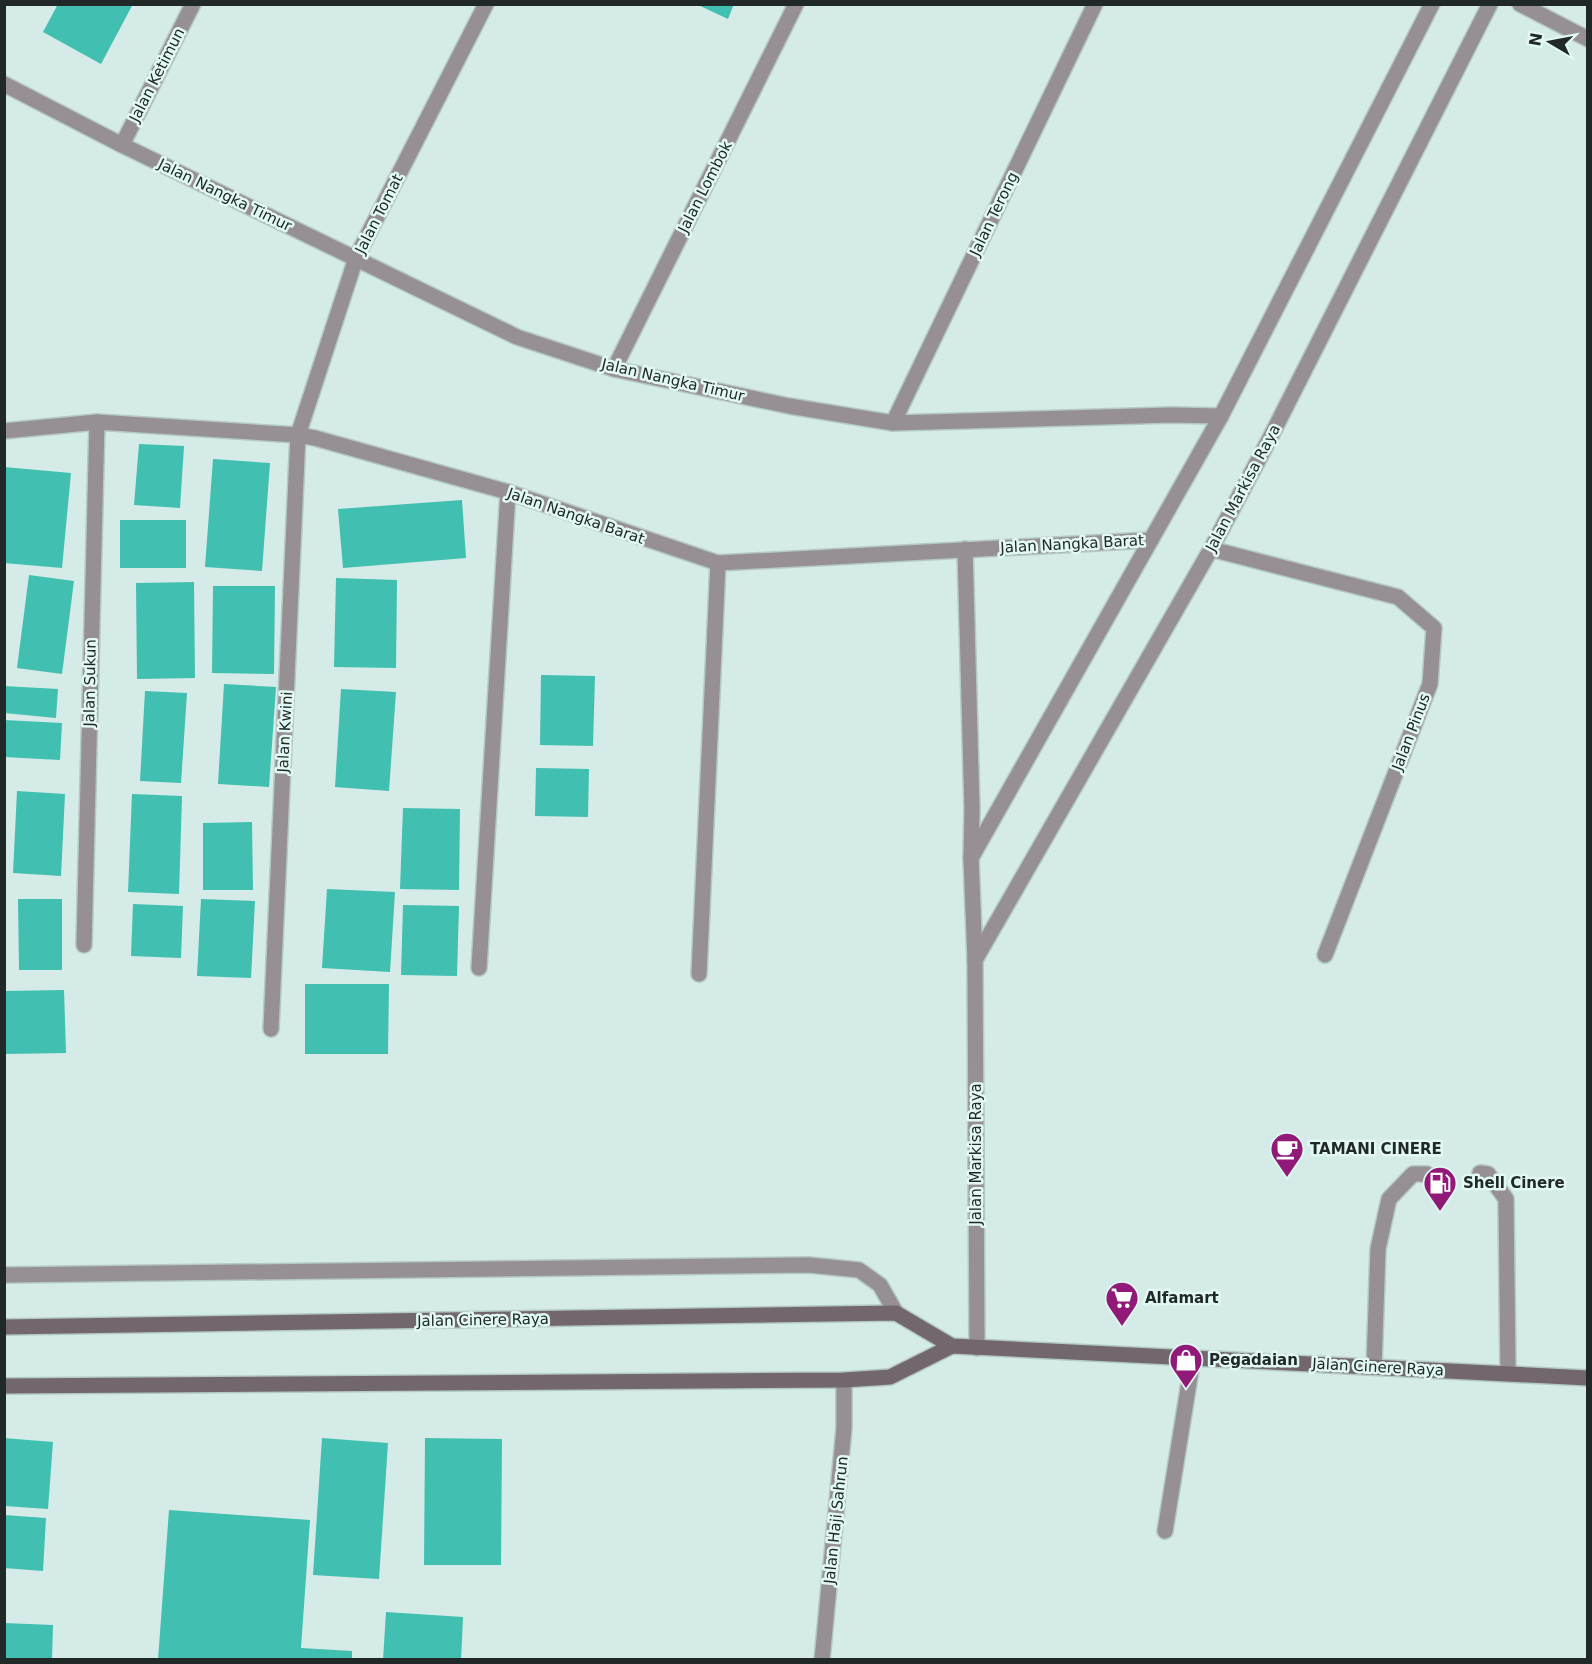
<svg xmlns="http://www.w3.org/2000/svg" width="1592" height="1664" font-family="'DejaVu Sans',sans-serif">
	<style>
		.building { fill: #41bfb1 }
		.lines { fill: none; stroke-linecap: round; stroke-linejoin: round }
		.service-casing { stroke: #b4c8c4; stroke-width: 18 }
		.minor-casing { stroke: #b4c8c4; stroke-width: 18 }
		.secondary-casing { stroke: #b4c8c4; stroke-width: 18 }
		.service { stroke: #968f94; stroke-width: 15 }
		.minor { stroke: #968f94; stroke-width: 15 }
		.secondary { stroke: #71676d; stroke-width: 15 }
		.labels { text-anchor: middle; stroke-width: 5; stroke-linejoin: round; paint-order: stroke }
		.street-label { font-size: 15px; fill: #202927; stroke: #e2f8f4 }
		.poi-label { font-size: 15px; font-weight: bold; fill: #202927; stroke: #e2f8f4; text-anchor: start }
	</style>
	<rect width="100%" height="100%" fill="#d5ebe7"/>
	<g class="building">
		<polygon points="58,4 133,4 101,64 43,32"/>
		<polygon points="696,4 734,4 728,19"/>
		<polygon points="139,444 184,446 180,508 134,505"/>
		<polygon points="213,459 270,463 262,571 205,567"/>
		<polygon points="4,467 71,473 62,568 4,563"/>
		<polygon points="462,500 466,558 343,568 338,509"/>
		<rect x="120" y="520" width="66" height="48"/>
		<polygon points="29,575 74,581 62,674 17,668"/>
		<polygon points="336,578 397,580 396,668 334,667"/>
		<polygon points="194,582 195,678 137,679 136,583"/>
		<polygon points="213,586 275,586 274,674 212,673"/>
		<polygon points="541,675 595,676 593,746 540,745"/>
		<polygon points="224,684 276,687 269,787 218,784"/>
		<polygon points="4,686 58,689 56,718 4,713"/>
		<polygon points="341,689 396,692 389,791 335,787"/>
		<polygon points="145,691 187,693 181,783 140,781"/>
		<polygon points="4,720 62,723 60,760 4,757"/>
		<polygon points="536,768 589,769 588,817 535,816"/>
		<polygon points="17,791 65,794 61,876 13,873"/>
		<polygon points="132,794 182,796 179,894 128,892"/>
		<polygon points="403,808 460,809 459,890 400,889"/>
		<polygon points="252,822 253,890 203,890 203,823"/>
		<polygon points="327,889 395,892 390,972 322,968"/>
		<polygon points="18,899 62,899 62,970 19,970"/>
		<polygon points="201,899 255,901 251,978 197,976"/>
		<polygon points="133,904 183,906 181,958 131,956"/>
		<polygon points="403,905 459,906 457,976 401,975"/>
		<polygon points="305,984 389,984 388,1054 305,1054"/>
		<polygon points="64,990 66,1053 4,1054 4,991"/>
		<polygon points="4,1438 53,1442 48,1509 4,1506"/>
		<polygon points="322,1438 388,1443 379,1579 313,1575"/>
		<polygon points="425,1438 502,1439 501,1565 424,1565"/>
		<polygon points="169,1510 310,1520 301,1648 352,1651 352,1660 158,1660"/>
		<polygon points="4,1515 46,1518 43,1571 4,1568"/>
		<polygon points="386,1612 463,1617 461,1660 383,1660"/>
		<polygon points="4,1623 53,1625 52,1660 4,1660"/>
	</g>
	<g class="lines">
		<defs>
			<g id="service">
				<polyline points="1480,1173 1488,1174 1506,1199 1508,1373"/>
				<polyline points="4,1275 809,1265 859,1270 880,1285 896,1313"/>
				<polyline points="1374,1367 1378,1249 1389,1199 1413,1174 1427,1174"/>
			</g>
			<g id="minor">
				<polyline points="1520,4 1588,39"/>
				<polyline points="4,84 122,145 517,337 614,369 789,406 893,423 1171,415 1221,416"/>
				<polyline points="122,145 193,4"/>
				<polyline points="614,369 796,4"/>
				<polyline points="893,423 1095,4"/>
				<polyline points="4,431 97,422 298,435 315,438 508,492 718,563 1151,540"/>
				<polyline points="965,549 972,809 971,858 975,960 977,1348"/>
				<polyline points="1211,549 1398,597 1434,628 1430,684 1325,955"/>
				<polyline points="971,858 1221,416 1432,4"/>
				<polyline points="84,945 97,422"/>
				<polyline points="975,960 1211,549 1269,440 1490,4"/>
				<polyline points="479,968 508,492"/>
				<polyline points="699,974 718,563"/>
				<polyline points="271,1029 298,435 356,258 486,4"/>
				<polyline points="1165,1531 1193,1358"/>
				<polyline points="822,1660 844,1428 844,1380"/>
			</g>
			<g id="secondary">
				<polyline points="4,1327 896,1313 952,1346 1588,1378"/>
				<polyline points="4,1386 844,1380 890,1377 952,1346"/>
			</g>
		</defs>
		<use href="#service" class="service-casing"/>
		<use href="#minor" class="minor-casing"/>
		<use href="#secondary" class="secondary-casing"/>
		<use href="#service" class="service"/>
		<use href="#minor" class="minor"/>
		<use href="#secondary" class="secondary"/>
	</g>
	<defs>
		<symbol id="cafe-pin" viewBox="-11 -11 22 30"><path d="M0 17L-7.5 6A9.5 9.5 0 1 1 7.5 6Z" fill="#911978" stroke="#e2f8f4"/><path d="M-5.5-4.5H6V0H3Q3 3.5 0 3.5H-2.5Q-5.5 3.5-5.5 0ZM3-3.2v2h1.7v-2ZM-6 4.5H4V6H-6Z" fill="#fff"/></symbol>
		<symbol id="fuel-pin" viewBox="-11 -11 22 30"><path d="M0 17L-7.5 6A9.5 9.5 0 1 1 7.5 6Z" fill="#911978" stroke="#e2f8f4"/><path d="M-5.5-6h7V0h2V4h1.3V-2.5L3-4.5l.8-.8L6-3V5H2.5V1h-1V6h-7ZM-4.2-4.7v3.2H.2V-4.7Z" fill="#fff"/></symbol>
		<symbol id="supermarket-pin" viewBox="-11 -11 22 30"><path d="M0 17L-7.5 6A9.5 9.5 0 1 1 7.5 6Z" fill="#911978" stroke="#e2f8f4"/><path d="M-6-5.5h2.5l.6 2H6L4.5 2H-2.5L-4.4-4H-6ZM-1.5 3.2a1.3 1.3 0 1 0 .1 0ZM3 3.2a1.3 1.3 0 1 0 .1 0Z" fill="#fff"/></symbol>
		<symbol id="shop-pin" viewBox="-11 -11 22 30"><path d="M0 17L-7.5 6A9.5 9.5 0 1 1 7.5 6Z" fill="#911978" stroke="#e2f8f4"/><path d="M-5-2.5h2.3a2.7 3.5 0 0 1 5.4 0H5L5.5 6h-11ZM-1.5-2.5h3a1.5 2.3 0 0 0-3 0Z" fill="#fff"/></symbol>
	</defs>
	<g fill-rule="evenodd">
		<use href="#cafe-pin" x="1268" y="1130" width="38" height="52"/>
		<use href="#fuel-pin" x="1421" y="1164" width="38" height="52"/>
		<use href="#supermarket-pin" x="1103" y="1279" width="38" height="52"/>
		<use href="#shop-pin" x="1167" y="1341" width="38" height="52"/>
	</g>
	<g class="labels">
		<g class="street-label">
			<text transform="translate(157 75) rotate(-63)" y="5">Jalan Ketimun</text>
			<text transform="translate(705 187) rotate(-63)" y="5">Jalan Lombok</text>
			<text transform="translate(225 195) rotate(26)" y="5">Jalan Nangka Timur</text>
			<text transform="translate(379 214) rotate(-63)" y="5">Jalan Tomat</text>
			<text transform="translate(994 214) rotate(-64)" y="5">Jalan Terong</text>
			<text transform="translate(673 380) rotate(13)" y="5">Jalan Nangka Timur</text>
			<text transform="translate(1243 488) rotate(-62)" y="5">Jalan Markisa Raya</text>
			<text transform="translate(576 516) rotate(19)" y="5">Jalan Nangka Barat</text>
			<text transform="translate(1072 544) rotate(-3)" y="5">Jalan Nangka Barat</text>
			<text transform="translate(90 683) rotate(-89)" y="5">Jalan Sukun</text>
			<text transform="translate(285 732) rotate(-87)" y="5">Jalan Kwini</text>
			<text transform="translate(1411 732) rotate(-69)" y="5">Jalan Pinus</text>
			<text transform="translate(976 1154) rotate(-90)" y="5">Jalan Markisa Raya</text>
			<text transform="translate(483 1320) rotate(-1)" y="5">Jalan Cinere Raya</text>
			<text transform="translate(1378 1367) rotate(3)" y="5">Jalan Cinere Raya</text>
			<text transform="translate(836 1520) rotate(-84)" y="5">Jalan Haji Sahrun</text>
		</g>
		<g class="poi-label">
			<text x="1310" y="1154">TAMANI CINERE</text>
			<text x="1463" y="1188">Shell Cinere</text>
			<text x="1145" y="1303">Alfamart</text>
			<text x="1209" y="1365">Pegadaian</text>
		</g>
	</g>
	<rect width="1592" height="1664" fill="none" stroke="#202927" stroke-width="12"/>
	<g transform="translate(1550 42) rotate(280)" stroke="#e2f8f4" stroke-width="4.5" paint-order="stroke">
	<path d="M0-4.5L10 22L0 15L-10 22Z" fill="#202927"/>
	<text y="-9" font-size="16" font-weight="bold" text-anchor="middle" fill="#202927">N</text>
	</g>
</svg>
